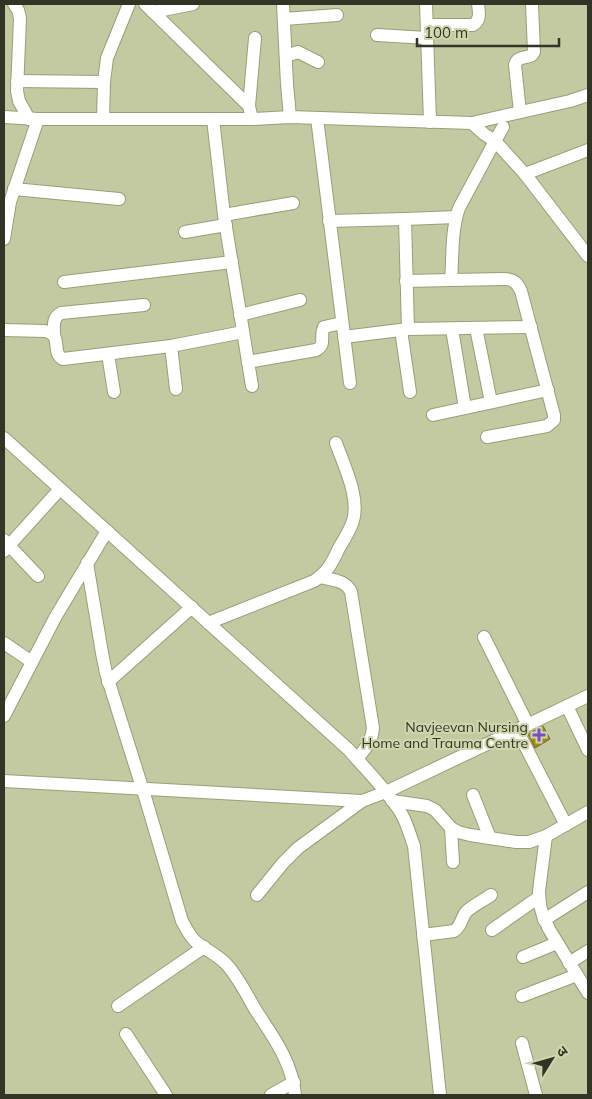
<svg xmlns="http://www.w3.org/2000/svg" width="592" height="1099" font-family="Mulish,'Noto Sans Devanagari',sans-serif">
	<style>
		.building { fill: #a68c00; stroke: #6d643f }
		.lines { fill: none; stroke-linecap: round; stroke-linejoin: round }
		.minor-casing { stroke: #989f78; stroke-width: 14 }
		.minor { stroke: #fff; stroke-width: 12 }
		.poi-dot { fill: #784fc8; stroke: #cfd6ae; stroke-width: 2 }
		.labels { text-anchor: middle; stroke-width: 4; stroke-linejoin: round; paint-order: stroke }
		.poi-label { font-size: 14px; fill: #323525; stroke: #cfd6ae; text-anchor: end }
	</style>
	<rect width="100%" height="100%" fill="#c3caa1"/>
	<polygon class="building" points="543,726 550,739 535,748 528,734"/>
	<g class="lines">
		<defs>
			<g id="minor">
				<polyline points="14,4 18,10 20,18 17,91 19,101 29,119"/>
				<polyline points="145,4 249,106 252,119"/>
				<polyline points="283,4 287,84 290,117"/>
				<polyline points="426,4 430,122"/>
				<polyline points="153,12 193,4"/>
				<polyline points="284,19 337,15"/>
				<path d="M427,25H473C481,20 479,12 478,4"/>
				<polyline points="377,35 427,38"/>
				<polyline points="286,56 298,52 318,62"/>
				<polyline points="17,81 104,82"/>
				<polyline points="249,106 255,38"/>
				<path d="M520,112L515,65C517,56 525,59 532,55L534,52L532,4"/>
				<polyline points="4,117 38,119 252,119 290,117 472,123 484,134 495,141 525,174 588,256"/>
				<polyline points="317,118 350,383"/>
				<polyline points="103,119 104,82 107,58 129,4"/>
				<polyline points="213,119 224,215 252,386"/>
				<polyline points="472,123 570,101 588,95"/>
				<polyline points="525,174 588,150"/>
				<polyline points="14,189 119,199"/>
				<polyline points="224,215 293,203"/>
				<polyline points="405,219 408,329"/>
				<polyline points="329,221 405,219 456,217"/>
				<polyline points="185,232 226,225"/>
				<polyline points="4,239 10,202 38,119"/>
				<polyline points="406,281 451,280"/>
				<polyline points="64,282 232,262"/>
				<polyline points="240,315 300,300"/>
				<polyline points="476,328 491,402"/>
				<polyline points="452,329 465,408"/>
				<path d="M4,330L45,331C64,335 50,352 63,359L171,346L243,332"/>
				<polyline points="401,330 410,392"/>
				<path d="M54,335C54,326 52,318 61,313L144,305"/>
				<polyline points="344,337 408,329 531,327"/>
				<polyline points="171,346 176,389"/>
				<polyline points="108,354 114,392"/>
				<path d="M248,362L316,350C327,344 319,337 324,327L342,323"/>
				<polyline points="433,415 548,390"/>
				<path d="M487,437L547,426L554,420V415L521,291C517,283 514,279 504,279L451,280C453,256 451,231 459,208L495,141L503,127"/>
				<path d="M4,438L349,750C367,771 387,790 401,813C407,823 410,835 414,846L440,1095"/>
				<polyline points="4,540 38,576"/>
				<polyline points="4,551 60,489"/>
				<path d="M87,563L102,653L106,673L146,800L182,921C186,928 189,935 195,941C205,950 219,955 228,966C239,979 247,995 255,1009C273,1037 292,1061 295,1095"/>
				<path d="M320,577C332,580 346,580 351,592L373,728C372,741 365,749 357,759"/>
				<path d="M208,623L314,581C328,572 332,563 339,548C344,540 350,530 353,521C360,497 344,466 336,443"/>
				<polyline points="484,637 528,725"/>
				<polyline points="4,643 32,662"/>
				<polyline points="108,682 192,607"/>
				<polyline points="567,706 588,750"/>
				<polyline points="4,716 56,616 107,531"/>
				<polyline points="517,730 566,825"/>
				<polyline points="4,781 362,801 386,792 588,696"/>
				<polyline points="473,795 490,838"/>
				<polyline points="392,801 427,806 435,810 451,828 458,832 470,835 516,842 529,842 546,836 588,812"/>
				<polyline points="451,828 453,862"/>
				<polyline points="546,836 539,891 540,905 543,916 549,929 588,993"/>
				<polyline points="257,895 283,863 298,848 362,801"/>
				<polyline points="544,920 588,892"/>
				<polyline points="492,930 539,897"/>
				<path d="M423,935L454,931C462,926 461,917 467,911C474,905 484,900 491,895"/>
				<polyline points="523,957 557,943"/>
				<polyline points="569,963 588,951"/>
				<polyline points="522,996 577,975"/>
				<polyline points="118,1006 204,947"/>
				<polyline points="126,1034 166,1095"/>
				<polyline points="522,1043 536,1095"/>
				<polyline points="271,1095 294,1082"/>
			</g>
		</defs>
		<use href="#minor" class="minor-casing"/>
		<use href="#minor" class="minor"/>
	</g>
	<path class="poi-dot" d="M536.5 727.5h5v5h5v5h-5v5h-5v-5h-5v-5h5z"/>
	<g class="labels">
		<g class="poi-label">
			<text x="528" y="732">Navjeevan Nursing<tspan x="528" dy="16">Home and Trauma Centre</tspan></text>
		</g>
	</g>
	<rect width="592" height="1099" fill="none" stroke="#323525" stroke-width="10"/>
	<g transform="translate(552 1059) rotate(53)" stroke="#cfd6ae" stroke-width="4" paint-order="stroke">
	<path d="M0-4L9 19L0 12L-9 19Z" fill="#323525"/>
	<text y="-8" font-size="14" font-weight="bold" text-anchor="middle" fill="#323525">उ</text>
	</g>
	<path d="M417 38v8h142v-8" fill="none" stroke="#323525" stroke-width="2.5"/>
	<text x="424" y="38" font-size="15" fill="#323525" stroke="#cfd6ae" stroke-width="4" paint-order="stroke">100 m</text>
</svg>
